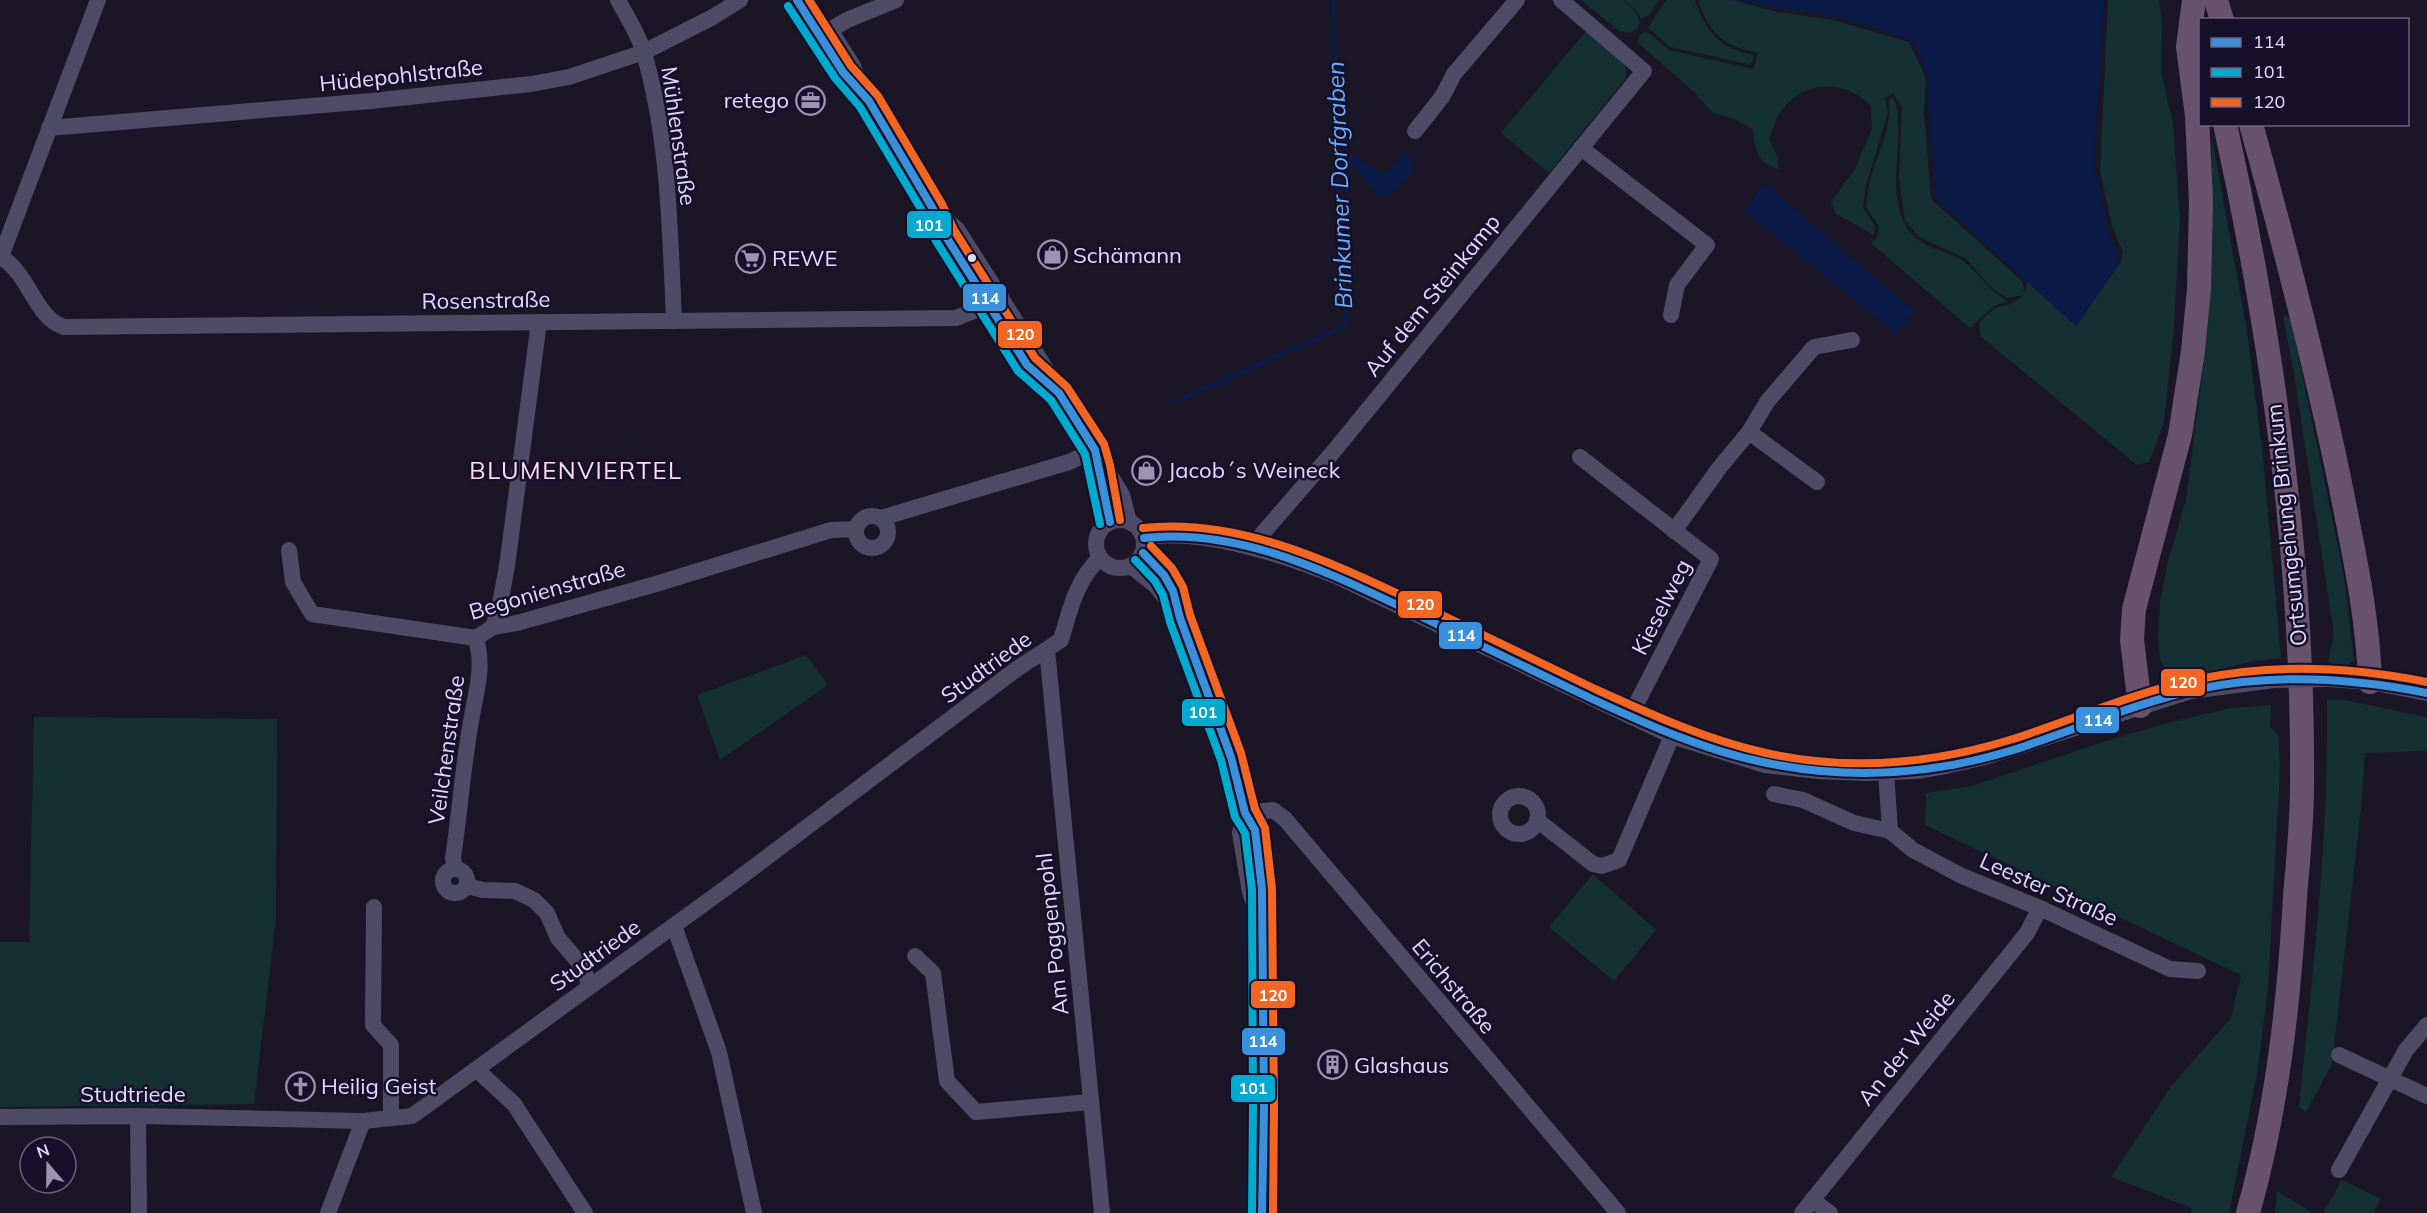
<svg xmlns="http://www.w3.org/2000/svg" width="2427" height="1213" font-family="Mulish,sans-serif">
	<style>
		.green { fill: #143033 }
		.water { fill: #0b1b48 }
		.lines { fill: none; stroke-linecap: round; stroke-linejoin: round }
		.stream { stroke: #0b1b48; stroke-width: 4.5 }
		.minor { stroke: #4e4b66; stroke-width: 16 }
		.highway { stroke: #69536c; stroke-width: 24 }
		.minor-bridge { stroke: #4e4b66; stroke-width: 16 }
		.bus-1-casing { stroke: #17102b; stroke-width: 12 }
		.bus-2-casing { stroke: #17102b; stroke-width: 12 }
		.bus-3-casing { stroke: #17102b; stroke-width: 12 }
		.bus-1 { stroke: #3a90db; stroke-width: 8 }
		.bus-2 { stroke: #00a9ce; stroke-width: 8 }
		.bus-3 { stroke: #f26522; stroke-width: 8 }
		.bus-dot { fill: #e1daff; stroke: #17102b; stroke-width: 2 }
		.labels { text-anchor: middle; stroke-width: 5; stroke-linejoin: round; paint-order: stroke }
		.street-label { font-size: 22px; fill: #e1daff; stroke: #17102b }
		.poi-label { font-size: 22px; fill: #e1daff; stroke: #17102b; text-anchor: start }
		.water-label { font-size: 24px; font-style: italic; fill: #68aeff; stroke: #17102b }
		.neighbourhood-label { font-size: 24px; letter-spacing: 1.5px; fill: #ffdcf0; stroke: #17102b }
		.line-badge { stroke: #17102b; stroke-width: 2 }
		.badge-label { font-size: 16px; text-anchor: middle; font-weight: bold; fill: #fff }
	</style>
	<rect width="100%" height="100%" fill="#1a1625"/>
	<g class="green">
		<polygon points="1581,0 1623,0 1636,12 1640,22 1637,28 1631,33 1619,31"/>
		<polygon points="1624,0 1659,0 1649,15 1641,19 1637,11"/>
		<path d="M1666,0H1695C1706,32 1720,49 1754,55L1751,65L1670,47L1648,28Z"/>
		<path d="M1698,0H1732L1778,12L1833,20L1909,42L1926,78L1924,112L1931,199L2022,281L2025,292L2028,282L2076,326L2120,263L2123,252L2113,230L2100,171L2108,0H2159L2162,23L2161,71L2173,123L2180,220L2173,338L2164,422L2149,462L2137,465L1980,336L1979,322L1995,308L2011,304L2024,295L2007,298L1992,288L1965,258L1919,237L1905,220L1899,179L1902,107L1893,93L1885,98L1888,113L1866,185L1863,208L1875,226L1874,235L1836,214L1831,202L1855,169L1872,129L1871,106C1845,79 1802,79 1780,113C1775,120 1772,131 1769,139L1777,156L1779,169C1755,162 1757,151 1752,129L1734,119L1713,113L1693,91L1638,43L1640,35L1646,31L1669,50L1753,69L1758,53C1722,46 1710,34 1698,0Z"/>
		<polygon points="1586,31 1625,63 1626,78 1549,173 1501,133"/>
		<path d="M1893,97C1911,138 1875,207 1920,241C1932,250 1950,252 1962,260C1978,272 1989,291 2007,301L1993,307L1970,328L1871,243L1877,237L1879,226L1866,208C1867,200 1868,191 1869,184C1876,154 1892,131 1889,100Z"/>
		<polygon points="2212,138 2247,331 2263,457 2281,658 2255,661 2178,679 2168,672 2160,660 2158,636 2160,602 2168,562 2186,500 2208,327"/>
		<polygon points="2286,315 2291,320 2344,576 2354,660 2346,666 2335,667 2328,662 2334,634 2294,374 2283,317"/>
		<polygon points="806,655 828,685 720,760 697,695"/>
		<path d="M2327,700H2345L2427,717V751L2365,753L2362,800L2332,1064L2306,1112L2299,1107C2313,971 2329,836 2327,700Z"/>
		<polygon points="2271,705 2270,727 2278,735 2280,768 2268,988 2258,1068 2229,1213 2191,1213 2192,1208 2111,1177 2172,1085 2231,1018 2241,975 1925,825 1926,793 1972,786 2097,744 2159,725 2231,708"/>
		<polygon points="34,717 277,719 276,919 254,1104 0,1107 0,942 29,942"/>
		<polygon points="1593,874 1656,930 1614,981 1549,927"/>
		<polygon points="2342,1180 2381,1199 2373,1213 2323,1213"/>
		<polygon points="2277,1191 2313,1213 2275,1213"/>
	</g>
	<g class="water">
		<polygon points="1737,0 2104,0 2094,166 2109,229 2120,263 2076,326 1936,199 1928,109 1928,77 1912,40 1837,17"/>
		<path d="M1338,147L1382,173H1386L1404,154L1413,158C1418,172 1396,193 1383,198C1366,191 1366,168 1347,165L1339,170Z"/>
		<polygon points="1764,183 1914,311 1896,334 1745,211"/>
	</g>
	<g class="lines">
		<polyline class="stream" points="1173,403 1342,327 1346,317 1337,165 1333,0"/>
		<g class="minor">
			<path d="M618,0C627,17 639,35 644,53C669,140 670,231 674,321"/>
			<polyline points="797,0 843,72 869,101 933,209 945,235 1027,365 1059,393"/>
			<polyline points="820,36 847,20 896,0"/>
			<polyline points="834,36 853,66 861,87"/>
			<polyline points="49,128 371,101 531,84 569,77 644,52 713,17 740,0"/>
			<polyline points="1415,131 1442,97 1454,74 1517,0"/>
			<polyline points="1581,148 1707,245 1677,285 1671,315"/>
			<polyline points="938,213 957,229 1039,358 1122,495 1129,521"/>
			<path d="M1,256C7,261 14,267 18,273C32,290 41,320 64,327L956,318L989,305L1001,297"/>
			<polyline points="0,259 98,0"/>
			<polyline points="1749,432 1817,482"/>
			<polyline points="1580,457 1711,559 1630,716"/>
			<polyline points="1100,465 1110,522"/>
			<circle cx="872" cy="532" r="16"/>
			<polyline points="881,518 1069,462 1095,450"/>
			<circle cx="1120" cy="544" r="24"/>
			<polyline points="1674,531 1720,467 1749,432 1767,402 1814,347 1852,340"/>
			<path d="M1144,538C1200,527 1285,555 1338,577L1672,736L1765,765L1818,771L1866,773L1916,771L1946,766L1985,757L2191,691L2274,680"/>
			<polyline points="1257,549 1262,534 1334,451 1644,71 1561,0"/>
			<polyline points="289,550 293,582 312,614 476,638 493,627 517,623 656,584 831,530 856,529"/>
			<polyline points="1143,553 1164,575 1173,591 1180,618 1231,757 1245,813 1255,830 1262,889 1264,1108 1262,1213"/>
			<polyline points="1131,566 1156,586 1172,607"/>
			<polyline points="493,627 499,609 507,566 539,322"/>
			<polyline points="1047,650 1102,1213"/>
			<polyline points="2329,679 2370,682 2427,693"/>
			<polyline points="1886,772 1890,831 1913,850 1962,876 2040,908 2170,969 2198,971"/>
			<polyline points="1774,794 1803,800 1854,823 1890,831"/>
			<circle cx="1519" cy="815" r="19"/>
			<polyline points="1245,813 1273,810 1285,819 1618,1213"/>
			<polyline points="1245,813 1240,833 1250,892 1257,912"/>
			<polyline points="1537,820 1593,864 1602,866 1619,860 1672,736"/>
			<path d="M455,869L453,858C460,811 463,763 472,716C477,686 484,669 476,638"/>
			<circle cx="455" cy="881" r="12"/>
			<polyline points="467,886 483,890 515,891 534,900 547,913 558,938 582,966 590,986"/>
			<polyline points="374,907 373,1025 391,1045 391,1118"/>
			<polyline points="674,926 719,1052 754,1213"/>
			<polyline points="915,956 933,973 947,1081 976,1112 1091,1102"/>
			<polyline points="2339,1055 2427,1096"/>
			<polyline points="477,1070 514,1104 585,1213"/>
			<polyline points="138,1116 139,1213"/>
			<path d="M0,1117L138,1116L363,1121L412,1116L738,879L1018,668L1061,640C1070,610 1076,580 1100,558"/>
			<polyline points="2339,1170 2406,1050 2427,1025"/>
			<polyline points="1812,1200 1830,1213"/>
			<polyline points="328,1213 363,1121"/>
			<polyline points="1802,1213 2027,933 2040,908"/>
		</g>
		<g class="highway">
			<polyline points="2216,0 2222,20"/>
			<path d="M2225,124C2273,341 2304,564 2302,787C2302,823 2298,860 2295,897C2289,1003 2277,1110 2248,1213"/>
			<path d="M2251,124C2284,243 2315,362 2340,483C2353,549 2368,615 2370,682"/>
			<polyline points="2140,706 2132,640 2134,609 2180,435 2193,351 2199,289 2201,202 2197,116 2188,47 2194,0"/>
		</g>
		<polyline class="minor-bridge" points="2274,680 2329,679"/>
		<defs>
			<g id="bus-1">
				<polyline points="797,0 843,72 869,101 933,209 945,235 1027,365 1059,393 1095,450 1110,522"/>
				<path d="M1144,538C1233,528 1317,567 1395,604C1460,635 1525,667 1590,698C1646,724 1705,751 1767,763C1850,780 1932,775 2013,750C2075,730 2135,703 2199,689C2275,673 2352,678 2427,693"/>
				<polyline points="1143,553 1164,575 1173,591 1180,618 1231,757 1245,813 1255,830 1262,889 1264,1108 1262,1213"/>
			</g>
			<g id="bus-2">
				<polyline points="788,6 835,78 860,107 924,214 936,241 1018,371 1051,400 1085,454 1100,524"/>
				<polyline points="1135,560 1155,581 1163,595 1170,622 1221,760 1235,817 1245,833 1252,890 1253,1108 1252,1213"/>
			</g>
			<g id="bus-3">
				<polyline points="809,0 851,66 878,96 942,204 954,230 1035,358 1067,387 1104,444 1110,465 1120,520"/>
				<path d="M1143,528C1236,518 1324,559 1407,598C1470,628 1532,659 1595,689C1650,714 1707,740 1766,753C1848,771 1933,764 2013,739C2075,719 2135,692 2199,679C2275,663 2352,667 2427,682"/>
				<polyline points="1151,546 1172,568 1183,587 1190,615 1241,753 1255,809 1265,828 1272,889 1274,1108 1273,1213"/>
			</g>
		</defs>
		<use href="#bus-1" class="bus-1-casing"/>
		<use href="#bus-2" class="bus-2-casing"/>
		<use href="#bus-3" class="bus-3-casing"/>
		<use href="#bus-1" class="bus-1"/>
		<use href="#bus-2" class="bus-2"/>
		<use href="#bus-3" class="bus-3"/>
	</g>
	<defs>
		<symbol id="office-ring" viewBox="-11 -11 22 22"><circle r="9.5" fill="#17102b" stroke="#9b95b3" stroke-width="1.5"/><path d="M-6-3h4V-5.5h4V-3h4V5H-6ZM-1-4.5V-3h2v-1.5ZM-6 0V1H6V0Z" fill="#9b95b3"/></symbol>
		<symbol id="shop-ring" viewBox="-11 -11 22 22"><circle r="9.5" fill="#17102b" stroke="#9b95b3" stroke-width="1.5"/><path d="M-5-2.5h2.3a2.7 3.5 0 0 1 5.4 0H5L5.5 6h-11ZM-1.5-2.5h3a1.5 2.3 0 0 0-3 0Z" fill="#9b95b3"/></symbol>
		<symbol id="supermarket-ring" viewBox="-11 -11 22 22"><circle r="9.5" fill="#17102b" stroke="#9b95b3" stroke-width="1.5"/><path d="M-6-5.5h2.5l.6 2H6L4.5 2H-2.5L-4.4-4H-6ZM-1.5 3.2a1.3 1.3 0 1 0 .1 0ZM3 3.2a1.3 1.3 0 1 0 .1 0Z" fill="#9b95b3"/></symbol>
		<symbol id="building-ring" viewBox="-11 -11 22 22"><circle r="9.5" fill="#17102b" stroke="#9b95b3" stroke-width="1.5"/><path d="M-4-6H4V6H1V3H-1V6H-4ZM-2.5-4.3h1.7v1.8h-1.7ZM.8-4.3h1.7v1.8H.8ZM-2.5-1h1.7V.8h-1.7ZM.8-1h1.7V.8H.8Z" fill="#9b95b3"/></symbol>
		<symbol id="church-ring" viewBox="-11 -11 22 22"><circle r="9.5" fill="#17102b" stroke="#9b95b3" stroke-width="1.5"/><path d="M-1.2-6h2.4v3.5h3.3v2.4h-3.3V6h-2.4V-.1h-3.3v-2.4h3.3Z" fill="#9b95b3"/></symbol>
	</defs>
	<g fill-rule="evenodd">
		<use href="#office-ring" x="794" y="84" width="33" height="33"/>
		<use href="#shop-ring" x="1036" y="238" width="33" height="33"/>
		<use href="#supermarket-ring" x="734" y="242" width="33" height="33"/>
		<use href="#shop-ring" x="1130" y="454" width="33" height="33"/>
		<use href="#building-ring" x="1316" y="1048" width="33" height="33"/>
		<use href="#church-ring" x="284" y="1070" width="33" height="33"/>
	</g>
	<circle class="bus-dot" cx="972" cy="258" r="5"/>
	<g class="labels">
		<g class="street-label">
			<text transform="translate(401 75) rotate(-6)" y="8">Hüdepohlstraße</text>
			<text transform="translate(679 136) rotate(82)" y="8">Mühlenstraße</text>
			<text transform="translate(1432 295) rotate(-51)" y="8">Auf dem Steinkamp</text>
			<text transform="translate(486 300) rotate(-1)" y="8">Rosenstraße</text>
			<text transform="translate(2286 525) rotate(-96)" y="8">Ortsumgehung Brinkum</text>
			<text transform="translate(547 590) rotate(-16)" y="8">Begonienstraße</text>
			<text transform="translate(1661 607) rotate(-63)" y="8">Kieselweg</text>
			<text transform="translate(986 667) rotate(-36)" y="8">Studtriede</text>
			<text transform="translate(446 750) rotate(-82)" y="8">Veilchenstraße</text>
			<text transform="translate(2049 889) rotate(24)" y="8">Leester Straße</text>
			<text transform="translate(1052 934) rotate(-96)" y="8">Am Poggenpohl</text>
			<text transform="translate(595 955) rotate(-36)" y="8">Studtriede</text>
			<text transform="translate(1454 986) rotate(50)" y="8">Erichstraße</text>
			<text transform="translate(1906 1048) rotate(-51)" y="8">An der Weide</text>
			<text x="133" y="1102">Studtriede</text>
		</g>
		<g class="poi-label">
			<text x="789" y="108" text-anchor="end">retego</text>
			<text x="1073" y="263">Schämann</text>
			<text x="772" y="266">REWE</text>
			<text x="1168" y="478">Jacob´s Weineck</text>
			<text x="1354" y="1073">Glashaus</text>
			<text x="321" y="1094">Heilig Geist</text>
		</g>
		<g class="water-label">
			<text transform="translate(1340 185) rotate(-92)" y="8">Brinkumer Dorfgraben</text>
		</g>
		<g class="neighbourhood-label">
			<text x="576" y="479">BLUMENVIERTEL</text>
		</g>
	</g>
	<g class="line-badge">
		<rect x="906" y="210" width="46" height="29" rx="6" fill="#00a9ce"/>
		<rect x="962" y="283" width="45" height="29" rx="6" fill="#3a90db"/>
		<rect x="997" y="320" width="46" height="29" rx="6" fill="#f26522"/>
		<rect x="1397" y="590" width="46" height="29" rx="6" fill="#f26522"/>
		<rect x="1438" y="621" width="45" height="29" rx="6" fill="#3a90db"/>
		<rect x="2160" y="668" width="46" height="29" rx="6" fill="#f26522"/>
		<rect x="1181" y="698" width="45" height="29" rx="6" fill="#00a9ce"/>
		<rect x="2075" y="706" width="45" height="28" rx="6" fill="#3a90db"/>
		<rect x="1250" y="980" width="46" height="29" rx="6" fill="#f26522"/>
		<rect x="1241" y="1027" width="45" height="29" rx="6" fill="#3a90db"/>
		<rect x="1230" y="1074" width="46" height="29" rx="6" fill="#00a9ce"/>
	</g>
	<g class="badge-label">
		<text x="929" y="231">101</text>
		<text x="985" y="304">114</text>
		<text x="1020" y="340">120</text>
		<text x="1420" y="610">120</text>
		<text x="1461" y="641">114</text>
		<text x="2183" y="688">120</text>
		<text x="1203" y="718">101</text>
		<text x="2098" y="726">114</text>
		<text x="1273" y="1001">120</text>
		<text x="1263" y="1047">114</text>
		<text x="1253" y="1094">101</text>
	</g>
	<rect x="2199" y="18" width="210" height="108" fill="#17102b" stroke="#686180" stroke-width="1.5"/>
	<rect x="2211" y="38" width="30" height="9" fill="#3a90db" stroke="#686180" stroke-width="1.5"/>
	<text x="2253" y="48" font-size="18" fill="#e1daff">114</text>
	<rect x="2211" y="68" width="30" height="9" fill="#00a9ce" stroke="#686180" stroke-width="1.5"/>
	<text x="2253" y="78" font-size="18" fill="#e1daff">101</text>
	<rect x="2211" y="98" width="30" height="9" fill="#f26522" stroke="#686180" stroke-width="1.5"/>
	<text x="2253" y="108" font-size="18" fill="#e1daff">120</text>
	<g transform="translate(48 1165) rotate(340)"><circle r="28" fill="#17102b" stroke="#686180" stroke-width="1.5"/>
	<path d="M0-4.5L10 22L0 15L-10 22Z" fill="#9b95b3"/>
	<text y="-9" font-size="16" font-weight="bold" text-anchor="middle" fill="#e1daff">N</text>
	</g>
</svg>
